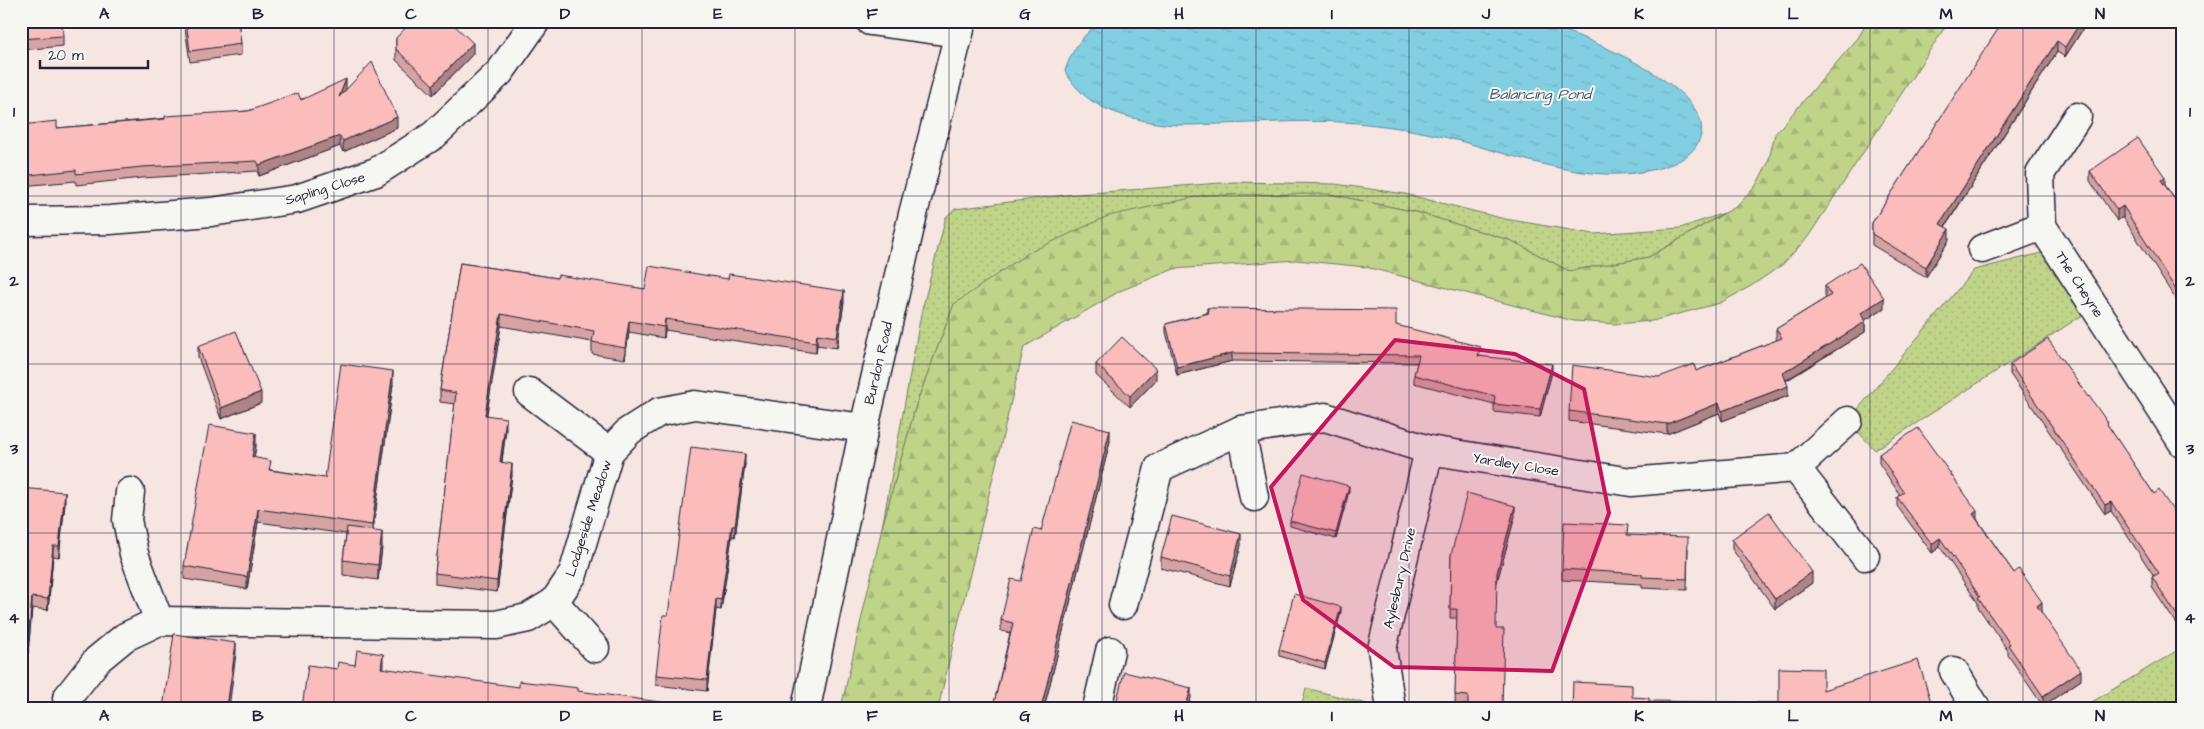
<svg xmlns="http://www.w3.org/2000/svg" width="2204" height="729" font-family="'Architects Daughter',sans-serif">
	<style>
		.green { fill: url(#green-dots); stroke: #717b62 }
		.forest { fill: url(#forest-firs); stroke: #717b62 }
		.water { fill: url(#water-ripples); stroke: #5c8a9f }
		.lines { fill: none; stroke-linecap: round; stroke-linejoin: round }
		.minor-casing { stroke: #22223b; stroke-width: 31 }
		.tertiary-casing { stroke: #22223b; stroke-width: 31 }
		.minor { stroke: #f6f6f2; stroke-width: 28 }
		.tertiary { stroke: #f6f6f2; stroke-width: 28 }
		.wall { fill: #d7a3a2; stroke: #22223b }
		.shaded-wall { fill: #af8484; stroke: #22223b }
		.building { fill: #fabdbc; stroke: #22223b }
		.marked { fill: #c2185b; fill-opacity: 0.2; stroke: #c2185b; stroke-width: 4; stroke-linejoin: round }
		.grid { fill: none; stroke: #22223b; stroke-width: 1; stroke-opacity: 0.55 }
		.labels { text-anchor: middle; stroke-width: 4; stroke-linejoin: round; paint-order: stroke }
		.street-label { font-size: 14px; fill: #22223b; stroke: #f6f6f2 }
		.water-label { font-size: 15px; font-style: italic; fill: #3f566d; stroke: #f6f6f2 }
		.neatline { fill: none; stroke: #22223b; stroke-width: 2 }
		.grid-label { font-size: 16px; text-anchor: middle; font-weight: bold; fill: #22223b }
	</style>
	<defs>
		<pattern id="green-dots" width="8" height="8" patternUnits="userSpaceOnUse" patternTransform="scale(1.25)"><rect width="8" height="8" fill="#c0d489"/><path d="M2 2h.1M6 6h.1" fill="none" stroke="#a5b677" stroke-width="1.8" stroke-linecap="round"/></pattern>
		<pattern id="forest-firs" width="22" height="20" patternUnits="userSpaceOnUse" patternTransform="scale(1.25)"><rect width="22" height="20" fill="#c0d489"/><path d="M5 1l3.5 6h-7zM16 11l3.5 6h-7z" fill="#a5b677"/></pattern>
		<pattern id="water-ripples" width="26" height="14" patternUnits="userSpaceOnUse" patternTransform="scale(1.25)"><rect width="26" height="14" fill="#82cfe2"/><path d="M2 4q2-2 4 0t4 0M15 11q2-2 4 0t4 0" fill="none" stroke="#70b1c3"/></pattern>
	</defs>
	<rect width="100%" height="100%" fill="#f7e5e2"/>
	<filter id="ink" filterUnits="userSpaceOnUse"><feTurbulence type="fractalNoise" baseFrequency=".02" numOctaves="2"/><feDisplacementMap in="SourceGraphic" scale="10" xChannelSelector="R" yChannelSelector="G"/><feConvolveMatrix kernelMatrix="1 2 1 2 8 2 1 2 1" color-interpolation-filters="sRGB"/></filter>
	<g filter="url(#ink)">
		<g class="green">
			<polygon points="1233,182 1335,184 1405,194 1505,219 1594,234 1680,228 1724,213 1649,257 1569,271 1512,241 1416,212 1329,194 954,304 917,402 882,528 921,314 946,217 955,209 1065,195"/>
			<polygon points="2057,249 2095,307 1875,450 1848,421 1974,270"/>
			<polygon points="2183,647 2183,708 2082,708"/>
			<polygon points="1306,688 1382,708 1301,708"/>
		</g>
		<polygon class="forest" points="1868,21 1949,21 1808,237 1782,265 1751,286 1720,303 1652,321 1616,324 1574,321 1366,267 1296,260 1174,269 1120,291 1024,347 938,708 841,708 882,528 917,402 954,304 1028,253 1108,216 1205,195 1329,194 1416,212 1512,241 1569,271 1649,257 1737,206 1755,187 1768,163 1775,134 1858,38"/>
		<path class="water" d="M1101,21H1525C1537,24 1549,25 1560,29C1594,41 1717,91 1700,138C1692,161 1664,168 1641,172C1582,182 1513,155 1456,140C1430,133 1402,128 1376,125C1324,118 1270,123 1218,124C1187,125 1168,127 1137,119C1105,111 1082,101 1065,71C1072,49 1082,36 1101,21Z"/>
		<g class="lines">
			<defs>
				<g id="minor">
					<polyline points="870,21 959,33"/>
					<polyline points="2077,117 2040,174 2042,226 2183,443"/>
					<polyline points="21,221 110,220 211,212 297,199 376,172 434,135 500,72 536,21"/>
					<polyline points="1982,249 2042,226"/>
					<polyline points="529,392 609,452"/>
					<polyline points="1241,430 1254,497"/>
					<polyline points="1796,468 1865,556"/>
					<polyline points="130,492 127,520 134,554 159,621"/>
					<polyline points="554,602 595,648"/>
					<polyline points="1123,605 1159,468 1241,430 1325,417 1429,450 1631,482 1796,468 1848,421"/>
					<polyline points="1954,671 1976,708"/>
					<polyline points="67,698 97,660 125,637 159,621 496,625 528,618 554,602 573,574 609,452 629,431 659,412 695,405 864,428"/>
					<polyline points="1097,708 1110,651"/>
					<polyline points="1391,708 1382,649 1429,450"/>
				</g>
				<polyline id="tertiary" points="806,708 864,428 913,214 962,21"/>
			</defs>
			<use href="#minor" class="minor-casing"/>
			<use href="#tertiary" class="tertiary-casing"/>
			<use href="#minor" class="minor"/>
			<use href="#tertiary" class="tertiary"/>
		</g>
		<g class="wall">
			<polygon points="21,21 63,36 63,46 21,50"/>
			<polygon points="184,21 238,21 241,44 241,55 190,62"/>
			<polygon points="2001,21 2088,21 2065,57 2057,52 1945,227 1949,240 1926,277 1872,245 1872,223 2001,26"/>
			<polygon points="396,38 473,54 433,95 396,60"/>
			<polygon points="346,89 397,128 343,152 340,146 259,176 257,171 142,178 76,185 76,181 21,186 21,125 57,128 248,111"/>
			<polygon points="2090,171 2165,185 2183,211 2183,311 2123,217 2117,221 2090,181"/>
			<polygon points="460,263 557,278 645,289 844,302 837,348 817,345 816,353 665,330 664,338 629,332 625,359 592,354 592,342 501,326 486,415 506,429 502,462 512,475 497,592 435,584 435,573 455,404 440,402 440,390"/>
			<polygon points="1825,286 1884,308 1865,320 1865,332 1786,381 1788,396 1722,421 1719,413 1667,434 1569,421 1569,411 1659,377 1696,371 1777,340 1776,338 1776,329 1826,298 1825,296"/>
			<polygon points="1207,308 1396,325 1480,356 1552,372 1540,417 1494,412 1494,404 1414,383 1414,375 1417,363 1232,361 1177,375 1166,332 1166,324 1207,313"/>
			<polygon points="198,346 261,403 221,419 198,357"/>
			<polygon points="1096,364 1156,380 1130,407 1096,375"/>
			<polygon points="2010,364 2088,397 2108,426 2154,494 2183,525 2180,630 2152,587 2152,577 2154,576 2111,511 2105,514 2010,374"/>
			<polygon points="393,384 373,531 382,547 378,580 343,575 343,560 346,534 258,522 247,589 184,579 184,566 256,446 254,458 271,470 325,478"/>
			<polygon points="1110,441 1044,708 993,708 1010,633 1001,631 1001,620 1021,581 1041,531"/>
			<polygon points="1879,454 1977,519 2014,573 2042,611 2041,612 2081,680 2043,706 2008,655 2008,651 1978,607 1978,603 1940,547 1932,553 1897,506 1897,497 1900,495 1879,463"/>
			<polygon points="745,464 735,537 732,536 721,610 716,609 707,691 656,685 656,675 668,615"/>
			<polygon points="21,488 65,503 59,557 53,556 48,610 32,608 28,653 21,653"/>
			<polygon points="1349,491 1336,539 1290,526 1290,521"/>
			<polygon points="1515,516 1497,582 1468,705 1455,705 1457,618 1450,618 1451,555"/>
			<polygon points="1628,535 1688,548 1687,590 1642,588 1642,584 1562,580 1562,569"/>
			<polygon points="1732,539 1812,583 1775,609 1732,549"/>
			<polygon points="1241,545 1230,586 1161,568 1161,557"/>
			<polygon points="1341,612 1325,669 1279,656 1279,650"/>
		</g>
		<g class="shaded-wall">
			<polygon points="2081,21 2088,21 2065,57 2065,47"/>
			<polygon points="2057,41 2057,52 1940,234 1940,224"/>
			<polygon points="473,43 473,54 433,95 433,85"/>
			<polygon points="346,79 346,90 339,97"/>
			<polygon points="397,117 397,128 343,152 343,141"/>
			<polygon points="340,136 340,146 259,176 259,165"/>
			<polygon points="2165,177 2165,188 2161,180"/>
			<polygon points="2123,206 2123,217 2117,221 2117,210"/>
			<polygon points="1949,229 1949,240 1926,277 1926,267"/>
			<polygon points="844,291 844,302 837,348 837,337"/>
			<polygon points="1884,298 1884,308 1861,323 1861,313"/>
			<polygon points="501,314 501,326 485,426 485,415"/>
			<polygon points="665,319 665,330 664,338 664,327"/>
			<polygon points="629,321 629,332 625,359 625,348"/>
			<polygon points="1865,322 1865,332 1783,382 1783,373"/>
			<polygon points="817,334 817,345 816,353 816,342"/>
			<polygon points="1232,353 1232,361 1177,375 1177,367"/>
			<polygon points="1552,364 1552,372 1540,417 1540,409"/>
			<polygon points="1156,369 1156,380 1130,407 1130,396"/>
			<polygon points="393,371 393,384 372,538 372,525"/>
			<polygon points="1788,386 1788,396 1722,421 1722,411"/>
			<polygon points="261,392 261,403 221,419 221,408"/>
			<polygon points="1719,403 1719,413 1667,434 1667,424"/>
			<polygon points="506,418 506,429 500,474 500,462"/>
			<polygon points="1110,430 1110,441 1044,708 1041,708"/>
			<polygon points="256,433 256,446 252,470 252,457"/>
			<polygon points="745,454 745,464 735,537 735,526"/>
			<polygon points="512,464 512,475 497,592 497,581"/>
			<polygon points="1349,486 1349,491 1336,539 1336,533"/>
			<polygon points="65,492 65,503 59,557 59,546"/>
			<polygon points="2111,502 2111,511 2105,514 2105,505"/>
			<polygon points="1515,506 1515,516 1497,582 1497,573"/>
			<polygon points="258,509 258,522 247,589 247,577"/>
			<polygon points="1977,511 1977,520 1973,514"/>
			<polygon points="732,526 732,536 721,610 721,600"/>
			<polygon points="382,532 382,547 378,580 378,565"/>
			<polygon points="1241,534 1241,545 1230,586 1230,576"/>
			<polygon points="1940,538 1940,547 1932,553 1932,544"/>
			<polygon points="53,546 53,556 48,610 48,599"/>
			<polygon points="1812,572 1812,583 1775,609 1775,599"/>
			<polygon points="32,597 32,608 28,653 28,643"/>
			<polygon points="716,599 716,609 707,691 707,680"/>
			<polygon points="2042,602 2042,611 2037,615 2037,606"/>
			<polygon points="1341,607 1341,612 1325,669 1325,663"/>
			<polygon points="2183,619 2183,628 2180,630 2180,620"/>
			<polygon points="236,643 236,653 229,708 227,708"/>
			<polygon points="383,654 383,666 381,681 381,668"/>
			<polygon points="2081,670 2081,680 2043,706 2043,696"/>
			<polygon points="1191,688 1191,698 1188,708 1187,703"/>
			<polygon points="1931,702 1931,708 1911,708"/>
		</g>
		<g class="building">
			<polygon points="21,21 62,21 63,36 21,39"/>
			<polygon points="186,21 238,21 241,44 190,51"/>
			<polygon points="412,21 450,21 473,43 433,85 396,49 396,38"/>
			<polygon points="2001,21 2081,21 2065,47 2057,41 1940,224 1949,229 1926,267 1872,234 1872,223 2002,23 2001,22"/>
			<polygon points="372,62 397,117 343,141 340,136 259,165 257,161 142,167 76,174 76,170 21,176 21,125 57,121 57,128 165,119 165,116 248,111 298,93 301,100 346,79 339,97"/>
			<polygon points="2138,138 2165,177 2161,180 2183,211 2183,301 2123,206 2117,210 2090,171"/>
			<polygon points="460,263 557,278 558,275 645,289 649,266 728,279 729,274 844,291 837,337 817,334 816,342 665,319 664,327 629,321 625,348 592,342 594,331 501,314 485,415 506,418 500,462 512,464 497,581 435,573 456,393 440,390"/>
			<polygon points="1860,263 1884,298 1861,313 1865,322 1783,373 1788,386 1722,411 1719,403 1667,424 1569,411 1572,365 1659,377 1694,364 1696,371 1782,338 1776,329 1831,295 1825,286"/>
			<polygon points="1207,308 1396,310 1396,325 1481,347 1478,356 1552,364 1540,409 1494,404 1495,396 1414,375 1419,355 1232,353 1177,367 1166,324 1209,313"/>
			<polygon points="236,331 261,392 221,408 198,346"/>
			<polygon points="1122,337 1156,369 1130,396 1096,364"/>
			<polygon points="2048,339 2088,397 2089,396 2108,423 2107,424 2154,494 2159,490 2183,525 2183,619 2180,620 2152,577 2159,573 2111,502 2105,505 2010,364"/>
			<polygon points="341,364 393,371 372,525 258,509 247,577 184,566 209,425 256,433 252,457 271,461 269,470 325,478"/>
			<polygon points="1071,420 1110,430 1041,708 993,708 1013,623 1001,620 1011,579 1021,581 1034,529 1041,531"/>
			<polygon points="1918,428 1977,511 1973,514 2014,573 2019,569 2042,602 2037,606 2081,670 2043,696 2008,645 2010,644 1978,598 1980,597 1940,538 1932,544 1897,497 1904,492 1879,454"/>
			<polygon points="691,447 745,454 735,526 732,526 721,600 716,599 707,680 656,675 663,615 668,615"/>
			<polygon points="1303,473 1349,486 1336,533 1290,521"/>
			<polygon points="21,488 65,492 59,546 53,546 48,599 32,597 28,643 21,642"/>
			<polygon points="1467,493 1515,506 1497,573 1496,629 1504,629 1502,708 1468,708 1468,696 1455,695 1457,609 1450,609 1451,555"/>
			<polygon points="1769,512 1812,572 1775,599 1732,539"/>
			<polygon points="1172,516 1241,534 1230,576 1161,557"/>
			<polygon points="1564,522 1628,525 1627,535 1688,537 1687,579 1642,577 1642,574 1562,569"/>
			<polygon points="347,527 382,532 378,565 343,560"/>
			<polygon points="1294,594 1341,607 1325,663 1279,650"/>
			<polygon points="174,634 236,643 227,707 223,708 163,708"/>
			<polygon points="357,650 383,654 381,668 519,687 519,681 578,688 578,691 675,704 675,708 302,708 308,665 337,669 338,662 355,665"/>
			<polygon points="1918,660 1931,702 1911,708 1572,708 1573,682 1632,685 1632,697 1649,698 1649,701 1779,703 1779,668 1823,669 1823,690"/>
			<polygon points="1124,672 1191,688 1187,703 1209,708 1115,708"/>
		</g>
	</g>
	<path class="marked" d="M1395,340L1515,354L1584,389L1609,513L1552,671L1394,667L1303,600L1271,487Z"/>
	<path class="grid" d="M181,21V708M334,21V708M488,21V708M642,21V708M795,21V708M949,21V708M1102,21V708M1256,21V708M1409,21V708M1562,21V708M1716,21V708M1870,21V708M2023,21V708M21,196H2183M21,364H2183M21,533H2183"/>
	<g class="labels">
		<g class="street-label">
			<text transform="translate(325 188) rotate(-17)" y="5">Sapling Close</text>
			<text transform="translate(2080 284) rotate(57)" y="5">The Cheyne</text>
			<text transform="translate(878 363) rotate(-77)" y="5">Burdon Road</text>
			<text transform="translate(1516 464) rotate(9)" y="5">Yardley Close</text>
			<text transform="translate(588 518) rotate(-72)" y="5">Lodgeside Meadow</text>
			<text transform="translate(1399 578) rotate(-77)" y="5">Aylesbury Drive</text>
		</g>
		<g class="water-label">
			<text x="1540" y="99">Balancing Pond</text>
		</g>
	</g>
	<rect width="2204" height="729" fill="none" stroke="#f6f6f2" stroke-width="55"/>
	<path d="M40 60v8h108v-8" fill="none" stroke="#22223b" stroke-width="2.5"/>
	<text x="48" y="60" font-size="15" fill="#22223b" stroke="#f6f6f2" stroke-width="4" paint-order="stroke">20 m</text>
	<rect x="28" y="28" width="2148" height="674" class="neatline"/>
	<g class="grid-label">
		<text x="104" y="19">A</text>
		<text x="258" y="19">B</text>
		<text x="411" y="19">C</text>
		<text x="565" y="19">D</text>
		<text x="718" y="19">E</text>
		<text x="872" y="19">F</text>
		<text x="1025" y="19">G</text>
		<text x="1179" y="19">H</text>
		<text x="1332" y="19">I</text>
		<text x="1486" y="19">J</text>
		<text x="1639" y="19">K</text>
		<text x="1793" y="19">L</text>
		<text x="1946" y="19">M</text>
		<text x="2100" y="19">N</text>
		<text x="14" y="117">1</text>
		<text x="2190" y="117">1</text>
		<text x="14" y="286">2</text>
		<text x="2190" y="286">2</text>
		<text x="14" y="454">3</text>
		<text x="2190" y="454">3</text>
		<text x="14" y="623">4</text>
		<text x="2190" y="623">4</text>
		<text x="104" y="721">A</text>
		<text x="258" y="721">B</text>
		<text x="411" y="721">C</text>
		<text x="565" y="721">D</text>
		<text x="718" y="721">E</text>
		<text x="872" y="721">F</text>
		<text x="1025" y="721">G</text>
		<text x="1179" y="721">H</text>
		<text x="1332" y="721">I</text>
		<text x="1486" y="721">J</text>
		<text x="1639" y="721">K</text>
		<text x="1793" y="721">L</text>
		<text x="1946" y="721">M</text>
		<text x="2100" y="721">N</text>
	</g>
</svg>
